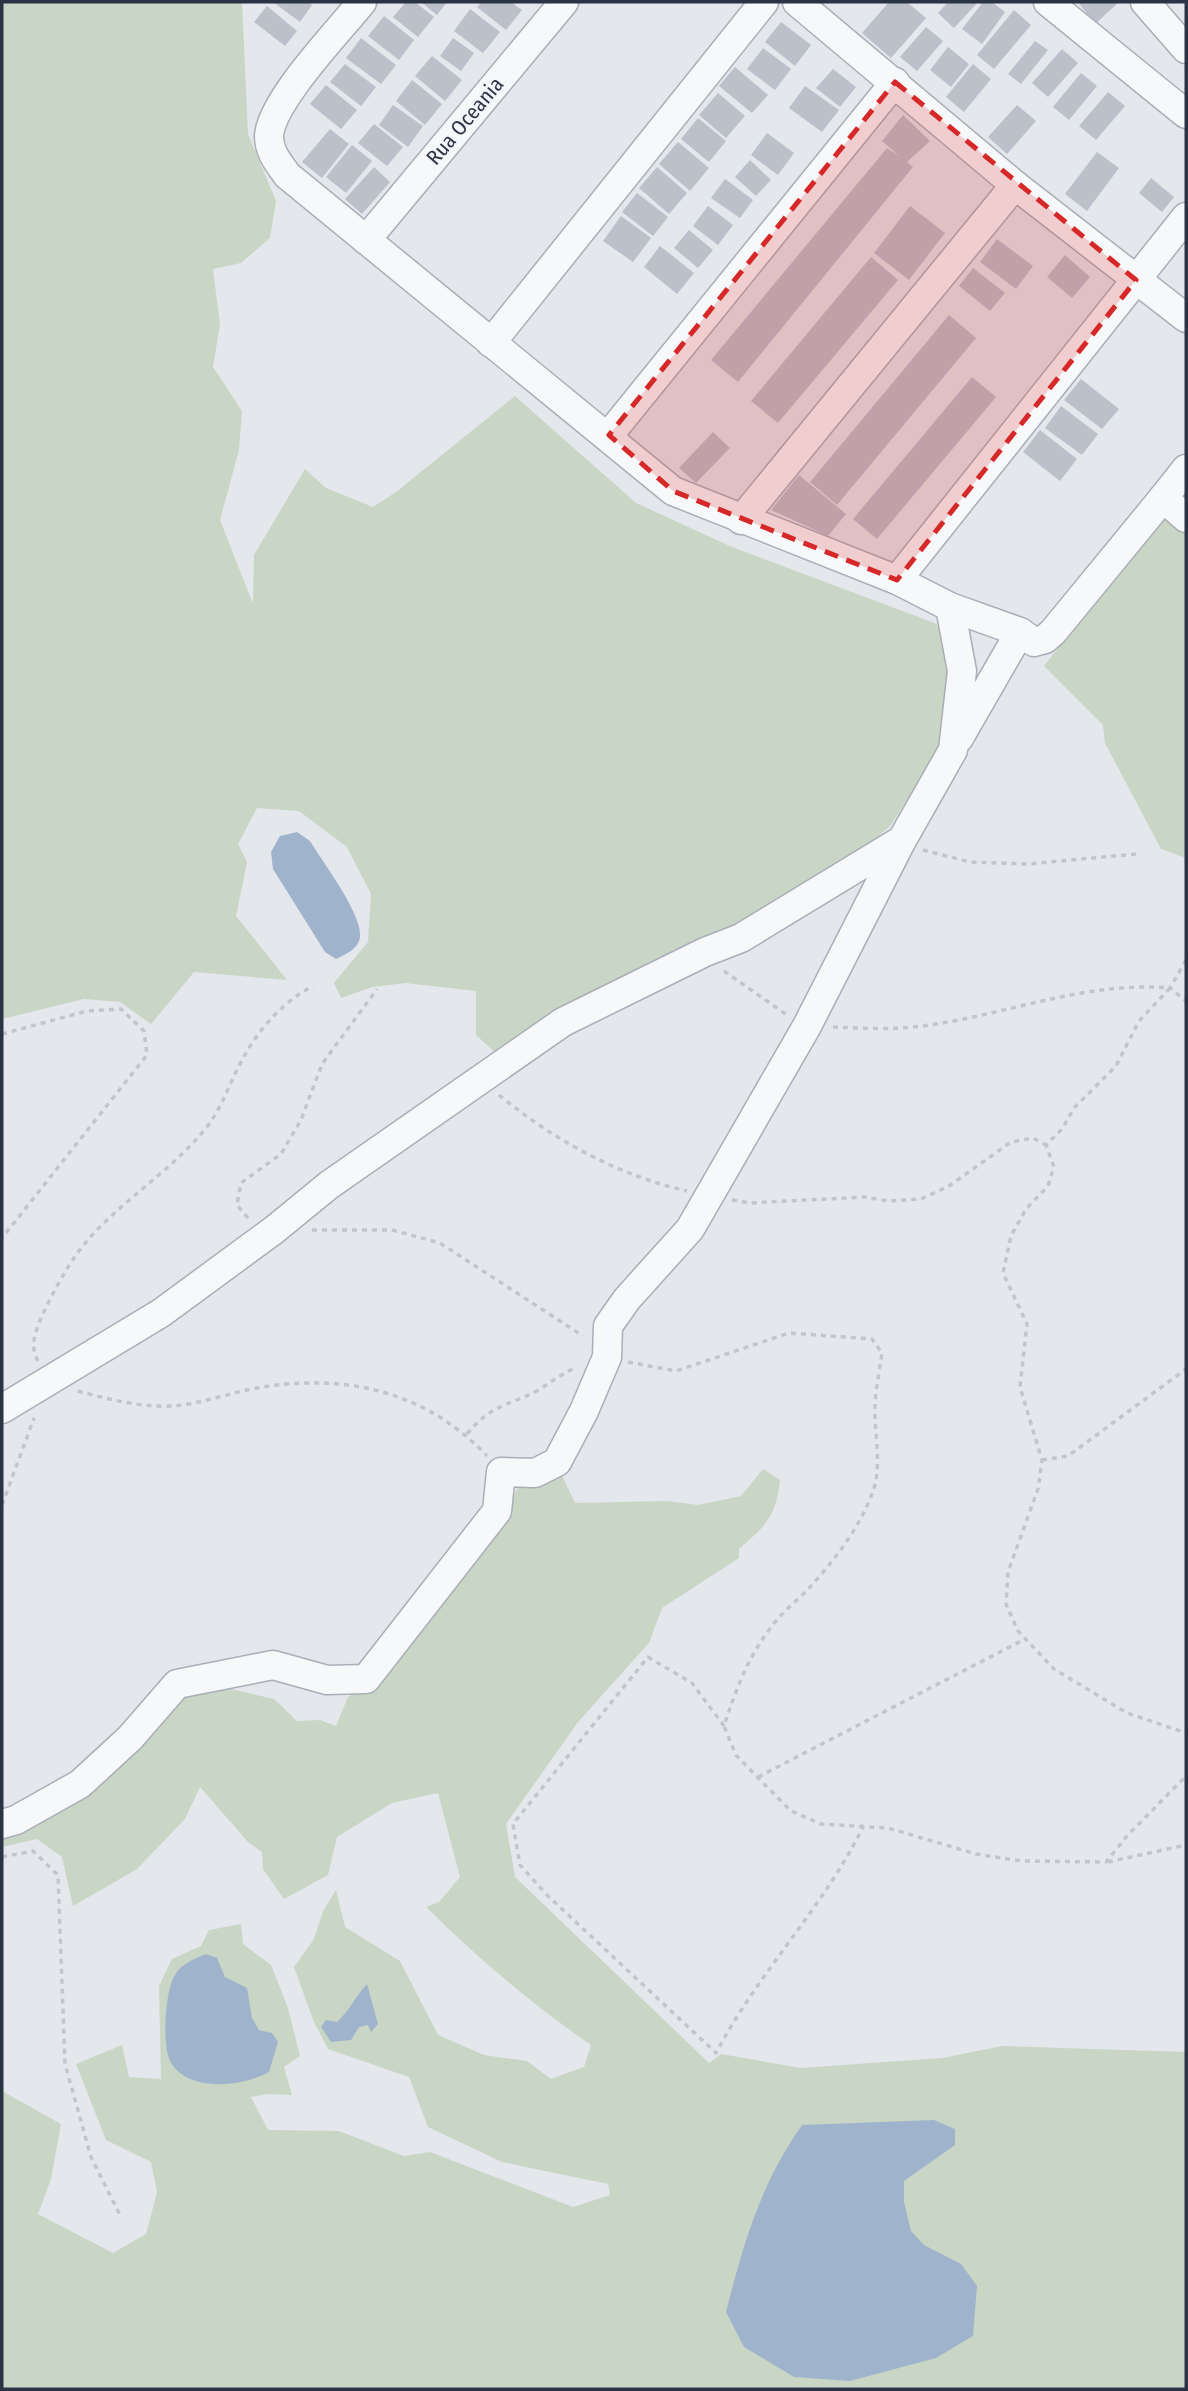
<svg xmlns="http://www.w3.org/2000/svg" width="1188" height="2391" font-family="'Fira Sans Condensed',sans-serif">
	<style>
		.green { fill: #c9d6c5 }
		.water { fill: #9fb4cc }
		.building { fill: #bbc0ca }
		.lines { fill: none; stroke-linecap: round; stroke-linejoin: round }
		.minor-casing { stroke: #a9aeb7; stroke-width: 31 }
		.path { stroke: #c2c5cb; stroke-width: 3.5; stroke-dasharray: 5 5; stroke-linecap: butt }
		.minor { stroke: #f7f8fa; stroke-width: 28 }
		.marked { fill: #d62828; fill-opacity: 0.2; stroke: #d62828; stroke-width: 5; stroke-dasharray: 14 9; stroke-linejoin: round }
		.labels { text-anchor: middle; stroke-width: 5; stroke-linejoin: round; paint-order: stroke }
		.street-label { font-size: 21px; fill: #2b3445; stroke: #f4f6f9 }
	</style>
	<rect width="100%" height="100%" fill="#e4e7ec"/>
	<g class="green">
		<polygon points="2,2 242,2 248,134 276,201 270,238 241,263 213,269 220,324 213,367 242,411 239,450 220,520 253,604 254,555 305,469 326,488 373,507 396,492 515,396 636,503 732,547 937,624 953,679 947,729 925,772 891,825 850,862 499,1056 476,1035 476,991 406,983 372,987 341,998 334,983 368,942 371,894 347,847 299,811 257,808 238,844 247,862 236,916 287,980 194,972 151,1024 120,1002 84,999 2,1019"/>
		<polygon points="1162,518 1172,521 1186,535 1186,858 1161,849 1105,743 1103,725 1044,666"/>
		<path d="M559,1469L575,1503L667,1501L698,1505L741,1496L763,1469L780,1480C776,1516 766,1526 739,1549V1558L662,1608L649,1643L578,1722L506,1824L515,1877L709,2063L721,2054L800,2068L942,2058L1002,2046L1186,2052V2389H2V2091L61,2124L51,2179L38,2214L113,2253L146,2234L157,2192L151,2162L106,2140L76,2064L122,2045L129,2077L161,2079L159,1986L172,1959L201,1946L209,1930L241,1924L243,1944L271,1965L288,2008L300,2056L284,2067L292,2095L267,2094L251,2097L268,2130L339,2131L404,2156L430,2152L573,2207L610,2195L608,2184L502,2162L428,2127L409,2077L328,2049L314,2022L294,1967L314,1939L323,1911L336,1890L345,1927L400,1961L438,2035L484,2055L527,2061L551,2079L584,2067L591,2045C531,2004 478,1958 426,1907L439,1902L460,1877L438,1793L392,1803L337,1837L328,1875L284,1899L263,1869L262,1852L248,1842L200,1787L185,1819L137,1869L73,1906L62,1857L37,1839L2,1847V1833L170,1703L222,1687L274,1699L297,1721L320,1720L336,1726L348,1697L395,1668L413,1634L498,1527L517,1489Z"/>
	</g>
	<g class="water">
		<path d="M297,832L310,841C322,861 364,916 360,938C357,950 346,954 336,959L325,952L273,869L271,852L280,836Z"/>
		<path d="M206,1954L217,1958L225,1977L247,1988L252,2018L259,2030L272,2033L278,2042L269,2072C242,2087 187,2093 170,2061C162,2044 165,1991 175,1975C182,1963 194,1959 206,1954Z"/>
		<path d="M367,1984L378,2024L371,2032L368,2025L359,2027L351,2040L331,2042L321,2027L326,2020L337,2022C350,2010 355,1997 367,1984Z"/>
		<path d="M934,2120L955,2129V2145L904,2181V2202L911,2231L924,2245L961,2264L977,2286L973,2336L936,2358L850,2381L794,2377L744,2347L726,2312C744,2242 760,2185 802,2125Z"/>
	</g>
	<g class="building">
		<polygon points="273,2 308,2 312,5 300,22"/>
		<polygon points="406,2 415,2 434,17 418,37 393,17"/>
		<polygon points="421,2 447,2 437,15"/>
		<polygon points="482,2 511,2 522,10 506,30 477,7"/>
		<polygon points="889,2 907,2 926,18 891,58 862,33"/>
		<polygon points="948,2 978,2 954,28 938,13"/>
		<polygon points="983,2 992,2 1005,12 982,44 962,29"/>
		<polygon points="1078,2 1119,2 1095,24"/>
		<polygon points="267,6 297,31 285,46 254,22"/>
		<polygon points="470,9 500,32 483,53 454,31"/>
		<polygon points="1014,10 1031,25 994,69 977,55"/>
		<polygon points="384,16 414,40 399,60 368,36"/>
		<polygon points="781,22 811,45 795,66 765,42"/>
		<polygon points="926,27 943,41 917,71 900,57"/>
		<polygon points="361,38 396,65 381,84 346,58"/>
		<polygon points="453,38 474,53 461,71 440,56"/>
		<polygon points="1035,41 1048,50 1021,84 1008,74"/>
		<polygon points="948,47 969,64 951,87 930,70"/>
		<polygon points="763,48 791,69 775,90 747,69"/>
		<polygon points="1062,49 1078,63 1048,97 1032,83"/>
		<polygon points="432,56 462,80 445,101 415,76"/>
		<polygon points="345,64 376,87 361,106 330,82"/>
		<polygon points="973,64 991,79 964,112 946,97"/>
		<polygon points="735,67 768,95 752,113 719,86"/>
		<polygon points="833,69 856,87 840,107 816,88"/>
		<polygon points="1081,73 1097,86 1069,120 1053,107"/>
		<polygon points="412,80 442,104 425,125 396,101"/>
		<polygon points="326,85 357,110 341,129 310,104"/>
		<polygon points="805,86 839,110 822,132 789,108"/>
		<polygon points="1108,92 1125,106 1096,140 1079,126"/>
		<polygon points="718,93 745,116 726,138 699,115"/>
		<polygon points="393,105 423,126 408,147 379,125"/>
		<polygon points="1017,105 1036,121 1007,154 988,137"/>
		<polygon points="903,115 930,141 907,162 913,167 738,382 711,360 887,148 900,157 882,141"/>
		<polygon points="698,118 726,141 709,162 681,139"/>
		<polygon points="374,124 403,147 387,166 358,143"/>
		<polygon points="330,129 349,144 322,178 302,162"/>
		<polygon points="767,133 794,153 778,175 751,155"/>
		<polygon points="678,142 709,168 690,191 659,164"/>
		<polygon points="352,145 372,161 346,193 326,177"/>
		<polygon points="1097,152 1119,168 1087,211 1065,194"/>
		<polygon points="750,160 771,180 756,196 735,177"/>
		<polygon points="374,167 390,182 362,214 345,199"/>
		<polygon points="657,167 687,193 669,214 639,188"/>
		<polygon points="1151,178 1174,197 1162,212 1139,193"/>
		<polygon points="725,179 753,200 740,218 711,198"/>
		<polygon points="637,193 668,217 653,236 622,212"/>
		<polygon points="708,206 733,225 718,245 693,226"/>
		<polygon points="910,206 945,233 909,280 874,253"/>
		<polygon points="621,216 651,238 633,262 603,241"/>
		<polygon points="689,230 713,250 698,268 674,248"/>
		<polygon points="997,239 1033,266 1016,289 980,262"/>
		<polygon points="660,246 694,273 677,294 644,267"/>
		<polygon points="1065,255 1090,277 1072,298 1047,277"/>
		<polygon points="871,257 898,280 778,423 751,401"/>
		<polygon points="973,268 1005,293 990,311 959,286"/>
		<polygon points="949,315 976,338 837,505 810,482"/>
		<polygon points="972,377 996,397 877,539 853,519"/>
		<polygon points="1081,379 1119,409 1102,429 1064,400"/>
		<polygon points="1061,406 1098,434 1082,455 1045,428"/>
		<polygon points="1040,430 1077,459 1060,481 1023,452"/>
		<polygon points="713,432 730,448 696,483 679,468"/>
		<polygon points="799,475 846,514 828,536 771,510"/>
	</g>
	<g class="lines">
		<defs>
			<g id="minor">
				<path d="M362,2C339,31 271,101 269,136C269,152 278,162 287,175L673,491L897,580L1186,217"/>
				<polyline points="797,2 1015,185 1186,318"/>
				<polyline points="1048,2 1186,114"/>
				<polyline points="1145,2 1186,49"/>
				<polyline points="366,240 564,2"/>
				<polyline points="491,343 764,2"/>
				<polyline points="609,435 895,82"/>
				<polyline points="1163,498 1186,469"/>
				<polyline points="741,520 1015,185"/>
				<polyline points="897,580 950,607 1020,632 1034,642 1045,639 1053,632 1163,498 1186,518"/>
				<polyline points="959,738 1020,632"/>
				<polyline points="2,1409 161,1313 274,1230 329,1185 563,1022 705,952 741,938 902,840 953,750 962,671 950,607"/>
				<polyline points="2,1824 16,1820 80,1784 130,1738 177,1684 273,1665 327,1680 366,1679 497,1511 501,1472 535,1473 557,1462 584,1411 607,1357 608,1326 627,1299 690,1229 807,1026 902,840"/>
			</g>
		</defs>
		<use href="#minor" class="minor-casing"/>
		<g class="path">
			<polyline points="923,850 970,862 1028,864 1136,854"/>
			<polyline points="1186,960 1170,988 1186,1001"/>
			<polyline points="724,971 787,1015"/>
			<polyline points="1170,988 1139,1021 1116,1066 1074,1108 1062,1129 1046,1145 1054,1167 1048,1186 1026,1209 1011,1236 1003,1273 1027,1324 1020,1387 1042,1460 1038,1489 1008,1572 1006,1604 1018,1631 1054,1669 1127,1713 1186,1733"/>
			<path d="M833,1027C856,1028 880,1029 903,1028C993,1021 1079,980 1170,988"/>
			<polyline points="2,1034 87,1011 121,1009 144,1031 147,1055 2,1238"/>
			<path d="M499,1095C554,1140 617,1175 687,1191"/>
			<polyline points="732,1200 750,1203 864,1197 888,1201 921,1199 949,1186 1011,1142 1033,1138 1046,1145"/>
			<polyline points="248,1218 237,1205 241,1183 281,1154 301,1120 322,1064 377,989"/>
			<polyline points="312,1230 392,1230 440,1243 583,1336"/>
			<path d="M38,1361C29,1346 36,1330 42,1316C50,1298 60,1280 70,1264C104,1210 166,1178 206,1128C222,1108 229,1084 241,1062C257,1031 282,1002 313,986"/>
			<path d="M628,1362L676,1371L789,1333L872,1339L882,1353C879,1374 874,1396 875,1417C876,1440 881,1469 873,1491C861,1526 834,1561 809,1588C797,1601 782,1612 772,1626C748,1657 736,1689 724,1726L736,1755L765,1785L791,1811L821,1824L888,1828L976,1854L1022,1861L1106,1862L1127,1836L1186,1776"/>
			<path d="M78,1391C107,1399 143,1408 173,1406C200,1404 226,1394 252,1389C340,1372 424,1389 487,1456"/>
			<path d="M467,1434C491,1405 507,1406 537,1391C550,1383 561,1374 575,1368"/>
			<polyline points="1042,1460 1068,1456 1186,1369"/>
			<polyline points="2,1505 34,1418"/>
			<path d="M724,1726L692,1683L648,1657L513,1824L520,1865L547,1895L716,2053C758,1973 823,1908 863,1827"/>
			<polyline points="758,1777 1025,1639"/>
			<polyline points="2,1857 33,1851 58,1875 65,2064 91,2157 120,2215"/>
			<polyline points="1108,1862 1186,1845"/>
		</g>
		<use href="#minor" class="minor"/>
	</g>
	<path class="marked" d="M895,82L1136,280L897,580L673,491L609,435Z"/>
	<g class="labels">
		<g class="street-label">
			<text transform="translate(465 121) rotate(-50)" y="7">Rua Oceania</text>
		</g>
	</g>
	<rect width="1188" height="2391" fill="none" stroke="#2b3445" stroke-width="7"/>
</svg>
